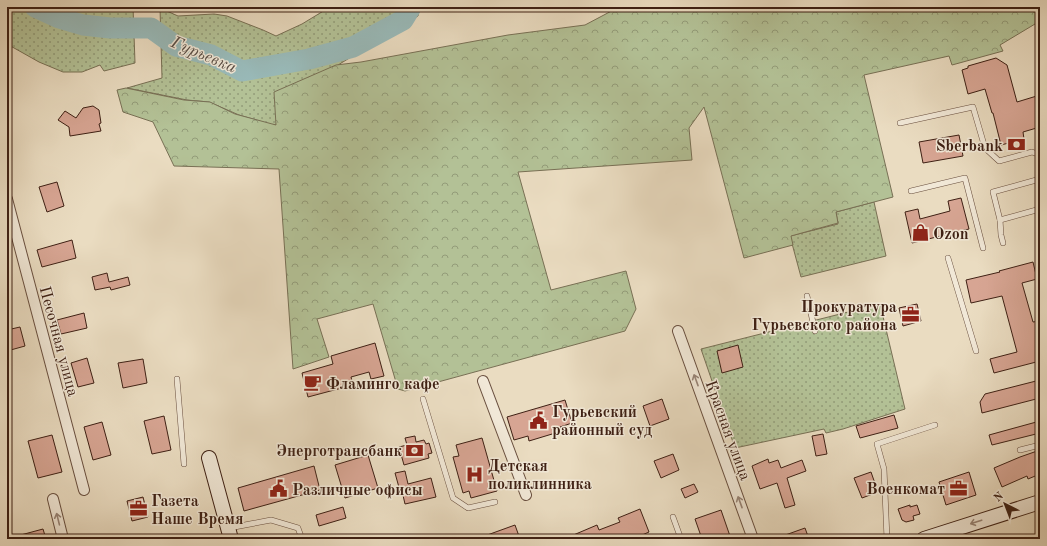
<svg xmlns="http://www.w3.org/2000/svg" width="1047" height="546" font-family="'Old Standard TT',serif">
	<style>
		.grass { fill: url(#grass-dots); stroke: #787055 }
		.forest { fill: url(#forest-crowns); stroke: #787055 }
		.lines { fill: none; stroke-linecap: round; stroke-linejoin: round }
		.river { stroke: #99bab9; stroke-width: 21 }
		.building { fill: #d7a593; stroke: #3e2014 }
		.lane-casing { stroke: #694f3f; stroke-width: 6 }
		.street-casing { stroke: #694f3f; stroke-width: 12 }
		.secondary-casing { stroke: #3e2014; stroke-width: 16 }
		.lane { stroke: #f1e8d7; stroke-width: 5 }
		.street { stroke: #f1e8d7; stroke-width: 10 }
		.secondary { stroke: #f1e8d7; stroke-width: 14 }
		.oneway { stroke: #988476 }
		.labels { text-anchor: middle; stroke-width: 3; stroke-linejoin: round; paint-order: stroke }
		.poi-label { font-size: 16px; font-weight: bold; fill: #3e2014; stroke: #f1e8d7; text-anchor: start }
		.street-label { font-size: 16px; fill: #3e2014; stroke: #f1e8d7 }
		.water-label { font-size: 17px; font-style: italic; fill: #594e46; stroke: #f1e8d7 }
	</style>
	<defs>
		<pattern id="grass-dots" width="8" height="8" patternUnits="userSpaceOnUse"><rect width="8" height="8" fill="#b3c196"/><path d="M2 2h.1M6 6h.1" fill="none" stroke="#939c79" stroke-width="1.8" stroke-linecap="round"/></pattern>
		<pattern id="forest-crowns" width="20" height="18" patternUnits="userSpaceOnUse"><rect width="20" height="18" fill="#b3c196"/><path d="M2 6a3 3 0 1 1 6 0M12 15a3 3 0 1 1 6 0" fill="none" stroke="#939c79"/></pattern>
	</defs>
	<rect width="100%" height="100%" fill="#eadcc1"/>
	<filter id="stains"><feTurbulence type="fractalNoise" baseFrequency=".005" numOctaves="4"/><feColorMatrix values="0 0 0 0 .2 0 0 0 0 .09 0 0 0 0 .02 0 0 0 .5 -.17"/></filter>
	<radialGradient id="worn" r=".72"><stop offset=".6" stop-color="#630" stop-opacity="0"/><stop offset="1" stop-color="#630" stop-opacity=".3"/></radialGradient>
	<g class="grass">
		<polygon points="7,7 133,7 135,63 104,71 100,65 82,72 63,72 39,62 7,44"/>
		<polygon points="330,7 419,7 418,16 338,65 277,124 273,125 239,115 209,102 187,100 127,88 162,78 160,8 178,16 214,14 227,16 263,30 276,36 302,24"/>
		<polygon points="874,202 886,256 801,277 790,236 838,224 836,212"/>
		<polygon points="880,304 905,409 843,429 826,433 824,429 735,448 701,349"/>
	</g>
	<polygon class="forest" points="619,7 1040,7 1040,21 1000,45 1003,51 952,65 949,56 864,75 893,197 836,212 838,223 791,236 793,245 744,258 704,107 689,128 692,160 518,172 551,290 626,271 636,309 625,331 405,391 398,389 373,304 317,319 329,357 293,369 279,169 174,166 153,122 123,112 117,90 126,88 184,100 210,102 235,114 276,125 274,92 336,65 361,62 508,35 585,25"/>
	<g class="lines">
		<polyline class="river" points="35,7 59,18 83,25 110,28 151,28 176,46 211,55 242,71 309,59 353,47 403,20 411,7"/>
	</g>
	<g class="building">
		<polygon points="996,58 1007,65 1017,102 1040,95 1040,127 1023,132 1024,139 1001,145 993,113 992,113 985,89 968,94 962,70 968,68 968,66"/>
		<polygon points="93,106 99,110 101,123 99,124 101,131 70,136 69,127 58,120 65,111 76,118 83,108"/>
		<polygon points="959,135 963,156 923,163 919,142"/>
		<polygon points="57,182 64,206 47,212 39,187"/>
		<polygon points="961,198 969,229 912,243 905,212 918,209 920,219 950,211 948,201"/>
		<polygon points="72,240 76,258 42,267 37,250"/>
		<polygon points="1033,262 1037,279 1022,283 1033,322 1040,321 1040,361 994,373 990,359 1017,352 1002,296 971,303 966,280 1000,272 999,271"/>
		<polygon points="107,273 109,282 128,277 130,285 111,290 110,287 95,290 92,277"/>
		<polygon points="917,304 921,321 903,326 899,308"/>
		<polygon points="84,313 87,328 61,334 57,320"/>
		<polygon points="20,327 25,346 7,351 7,330"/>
		<polygon points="375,343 384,376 371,379 369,372 351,377 353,385 308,397 302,373 333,364 331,356"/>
		<polygon points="738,345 743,367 722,373 717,351"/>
		<polygon points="87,358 94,383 78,387 71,363"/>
		<polygon points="143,359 147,383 123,388 118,363"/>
		<polygon points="1040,380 1040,398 982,413 980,402 985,394"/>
		<polygon points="662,399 669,419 650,426 643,406"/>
		<polygon points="565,400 572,423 560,427 562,431 529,441 528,436 514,440 507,417"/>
		<polygon points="894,415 898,428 860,438 856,426"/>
		<polygon points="164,416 171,450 152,454 144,421"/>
		<polygon points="1040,421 1040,433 992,445 989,435"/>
		<polygon points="102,422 111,455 93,460 84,427"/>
		<polygon points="823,434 827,454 816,456 812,436"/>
		<polygon points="52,435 62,472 38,478 28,441"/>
		<polygon points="415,436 416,442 424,440 426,444 429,443 432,453 428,454 429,458 404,465 399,447 407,445 405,438"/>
		<polygon points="482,438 497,491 471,498 469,491 463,493 453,457 459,456 456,445"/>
		<polygon points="1040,450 1040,474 1028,479 1027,476 1002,487 994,468 1020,457"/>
		<polygon points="673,454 679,470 661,478 654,461"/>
		<polygon points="368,455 378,488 345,498 335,465"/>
		<polygon points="768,459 769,463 778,460 781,468 802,460 806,471 787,478 795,505 785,508 777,483 760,489 752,466"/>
		<polygon points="314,466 320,490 244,511 238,488"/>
		<polygon points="405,471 408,484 431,478 436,497 405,504 402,491 400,491 395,473"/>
		<polygon points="871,472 878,492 862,498 854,478"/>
		<polygon points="969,472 976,495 946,505 939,482"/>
		<polygon points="694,484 698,492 685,498 681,489"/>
		<polygon points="143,497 148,517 132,521 127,501"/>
		<polygon points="910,505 910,507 917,505 920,514 913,516 914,520 906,522 902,520 898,509"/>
		<polygon points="343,507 346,518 319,526 316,515"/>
		<polygon points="640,509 649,532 633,539 564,539 597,525 599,530 620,522 618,518"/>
		<polygon points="721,510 731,539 702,539 695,519"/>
		<polygon points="515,525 520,539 479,539 479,538"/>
		<polygon points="805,528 809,539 778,539 777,538"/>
		<polygon points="43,529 46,539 17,539 17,536"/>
	</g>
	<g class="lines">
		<defs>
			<g id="lane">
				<polyline points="900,123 973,107 985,148 999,161 1032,152 1040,155"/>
				<polyline points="911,191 965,178 983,248"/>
				<polyline points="1000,220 1040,209"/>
				<polyline points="1003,243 1001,235 1000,220 993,192 1040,179"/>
				<polyline points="948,258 976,351"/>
				<polyline points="807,296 815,331"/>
				<polyline points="177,379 184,464"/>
				<polyline points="423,399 453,498 468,508 495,502"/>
				<polyline points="1020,450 1040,445"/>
				<polyline points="673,517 681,539"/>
				<polyline points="229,528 271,520 298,528 302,539"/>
				<polyline points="887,539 884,469 877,444 935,425"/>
			</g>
			<g id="street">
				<polyline points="7,199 84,490"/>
				<polyline points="678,331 753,539"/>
				<polyline points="483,381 526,495"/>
				<polyline points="53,499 63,539"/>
			</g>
			<g id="secondary">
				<polyline points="209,458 231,539"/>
				<polyline points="924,539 1040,502"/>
			</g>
		</defs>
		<use href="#lane" class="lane-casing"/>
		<use href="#street" class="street-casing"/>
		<use href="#secondary" class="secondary-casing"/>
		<use href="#lane" class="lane"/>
		<use href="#street" class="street"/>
		<use href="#secondary" class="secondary"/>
	</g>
	<defs><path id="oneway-shaft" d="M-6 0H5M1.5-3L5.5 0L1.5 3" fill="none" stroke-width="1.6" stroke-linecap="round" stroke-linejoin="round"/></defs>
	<g class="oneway">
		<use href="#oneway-shaft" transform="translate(696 380) rotate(-110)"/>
		<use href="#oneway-shaft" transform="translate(740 502) rotate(-110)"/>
		<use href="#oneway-shaft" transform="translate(58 519) rotate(-104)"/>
		<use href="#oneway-shaft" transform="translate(976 522) rotate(162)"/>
	</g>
	<defs>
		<symbol id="bank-bare" viewBox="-9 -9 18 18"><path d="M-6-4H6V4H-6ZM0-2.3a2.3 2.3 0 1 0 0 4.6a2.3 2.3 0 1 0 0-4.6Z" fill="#8f2418" stroke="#f1e8d7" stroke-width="2.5" paint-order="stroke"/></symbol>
		<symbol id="shop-bare" viewBox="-9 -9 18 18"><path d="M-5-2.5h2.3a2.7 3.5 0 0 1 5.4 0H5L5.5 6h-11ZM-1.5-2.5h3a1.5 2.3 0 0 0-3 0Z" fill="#8f2418" stroke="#f1e8d7" stroke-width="2.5" paint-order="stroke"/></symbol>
		<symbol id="office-bare" viewBox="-9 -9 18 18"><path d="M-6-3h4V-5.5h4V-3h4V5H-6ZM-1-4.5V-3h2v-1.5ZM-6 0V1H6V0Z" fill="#8f2418" stroke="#f1e8d7" stroke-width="2.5" paint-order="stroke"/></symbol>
		<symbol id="cafe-bare" viewBox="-9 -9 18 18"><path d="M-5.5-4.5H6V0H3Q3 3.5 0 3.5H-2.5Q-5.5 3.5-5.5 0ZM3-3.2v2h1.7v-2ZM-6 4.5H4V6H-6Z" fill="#8f2418" stroke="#f1e8d7" stroke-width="2.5" paint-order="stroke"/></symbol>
		<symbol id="civic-bare" viewBox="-9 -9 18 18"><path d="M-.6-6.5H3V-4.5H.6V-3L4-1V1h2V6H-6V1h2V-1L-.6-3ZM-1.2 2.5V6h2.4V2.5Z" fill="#8f2418" stroke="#f1e8d7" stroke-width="2.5" paint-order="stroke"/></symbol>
		<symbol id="hospital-bare" viewBox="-9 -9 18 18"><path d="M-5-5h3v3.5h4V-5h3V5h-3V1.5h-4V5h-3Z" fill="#8f2418" stroke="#f1e8d7" stroke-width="2.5" paint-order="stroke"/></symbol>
	</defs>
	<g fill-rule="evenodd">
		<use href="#bank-bare" x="1004" y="132" width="25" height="25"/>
		<use href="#shop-bare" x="908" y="220" width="25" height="25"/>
		<use href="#office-bare" x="898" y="302" width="25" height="25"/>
		<use href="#cafe-bare" x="300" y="370" width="25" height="25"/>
		<use href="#civic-bare" x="526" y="408" width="25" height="25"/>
		<use href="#bank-bare" x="402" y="438" width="25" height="25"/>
		<use href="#hospital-bare" x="462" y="462" width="25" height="25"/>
		<use href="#office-bare" x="946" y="476" width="25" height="25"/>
		<use href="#civic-bare" x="266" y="476" width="25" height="25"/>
		<use href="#office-bare" x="126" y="496" width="25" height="25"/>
	</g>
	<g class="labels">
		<g class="poi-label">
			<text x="1003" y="151" text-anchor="end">Sberbank</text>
			<text x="933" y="239">Ozon</text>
			<text x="897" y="312" text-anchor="end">Прокуратура<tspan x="897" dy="18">Гурьевского района</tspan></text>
			<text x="326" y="389">Фламинго кафе</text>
			<text x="552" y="417">Гурьевский<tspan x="552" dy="18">районный суд</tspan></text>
			<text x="402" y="456" text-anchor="end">Энерготрансбанк</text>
			<text x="488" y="471">Детская<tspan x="488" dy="18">поликлинника</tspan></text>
			<text x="945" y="494" text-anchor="end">Военкомат</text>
			<text x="292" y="495">Различные офисы</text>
			<text x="151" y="506">Газета<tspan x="151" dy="18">Наше Время</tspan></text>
		</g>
		<g class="street-label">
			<text transform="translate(60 341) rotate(75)" y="6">Песочная улица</text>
			<text transform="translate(729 430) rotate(70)" y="6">Красная улица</text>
		</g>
		<g class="water-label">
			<text transform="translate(204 54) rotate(23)" y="6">Гурьевка</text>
		</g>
	</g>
	<rect width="1047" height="546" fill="none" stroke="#eadcc1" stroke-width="24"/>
	<rect x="8" y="8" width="1031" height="530" fill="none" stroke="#3e2014" stroke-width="2"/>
	<rect x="12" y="12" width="1023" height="522" fill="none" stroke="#3e2014"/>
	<g transform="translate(1005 504) rotate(318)" stroke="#f1e8d7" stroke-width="3" paint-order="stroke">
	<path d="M0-3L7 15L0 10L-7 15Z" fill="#3e2014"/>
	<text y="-6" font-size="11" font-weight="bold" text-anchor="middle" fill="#3e2014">N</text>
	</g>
	<rect width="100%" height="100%" filter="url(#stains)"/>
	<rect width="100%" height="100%" fill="url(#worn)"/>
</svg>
